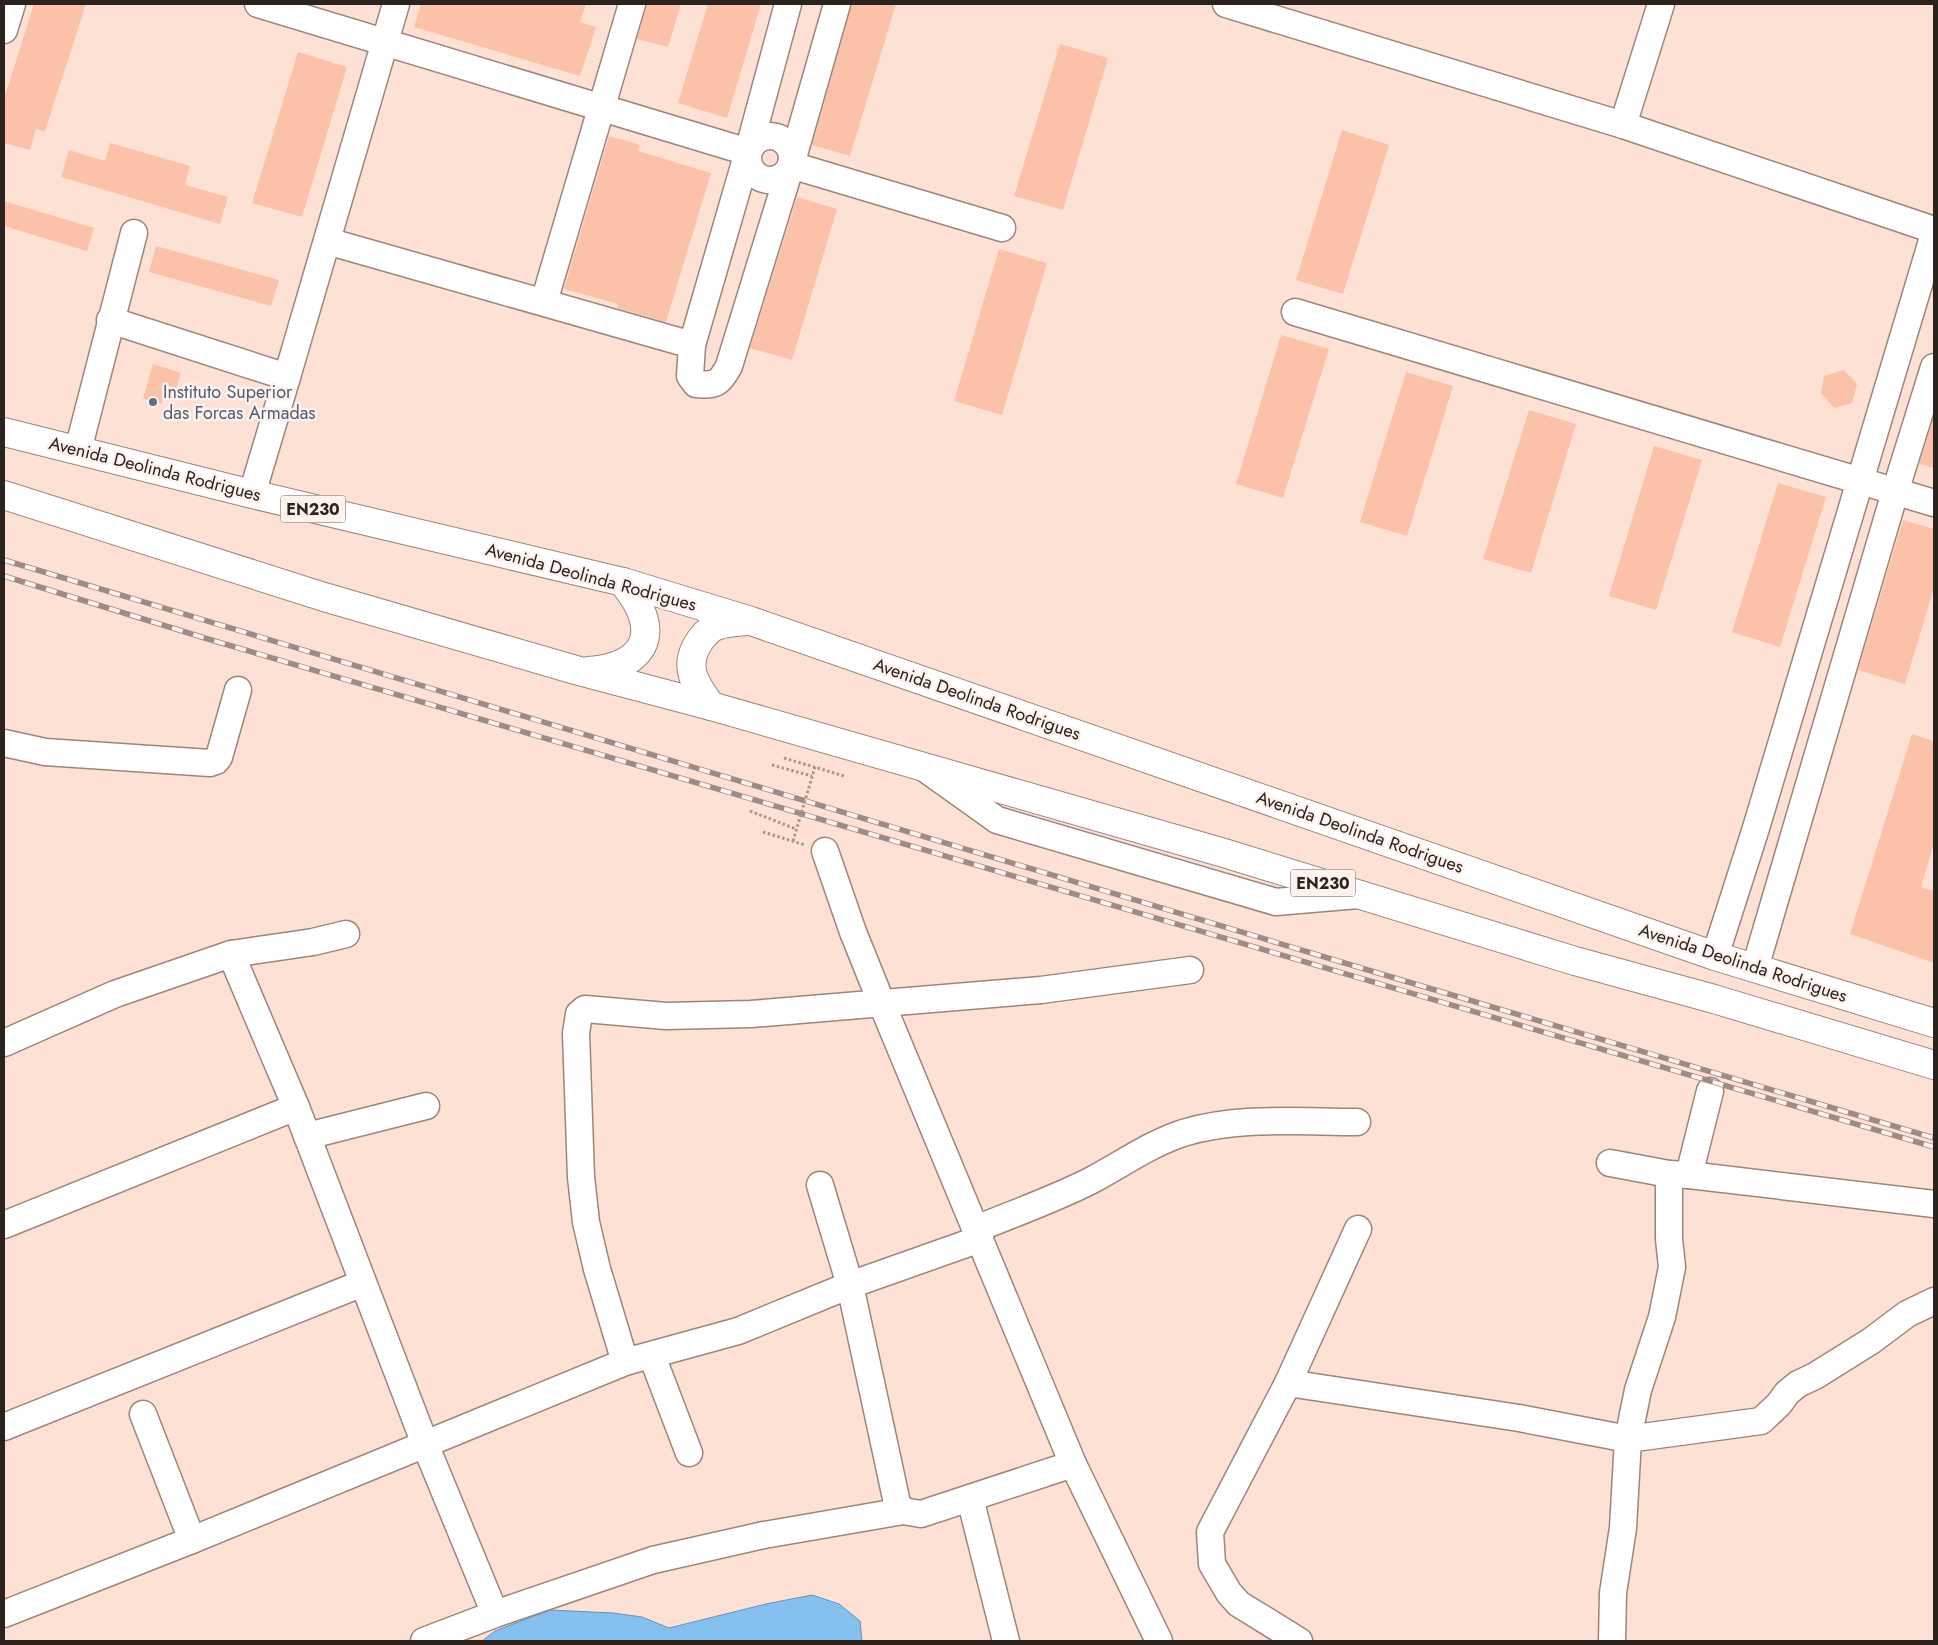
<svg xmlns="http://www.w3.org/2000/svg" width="1938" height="1645" font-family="Jost,sans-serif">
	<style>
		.water { fill: #84c1f1; stroke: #6a91b2 }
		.building { fill: #fbc2a9 }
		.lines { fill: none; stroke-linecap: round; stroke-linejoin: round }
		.minor-casing { stroke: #9e857a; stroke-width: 29 }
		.highway-casing { stroke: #9e857a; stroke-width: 30 }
		.path { stroke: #aa958c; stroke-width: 3; stroke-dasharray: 2.5 2.5; stroke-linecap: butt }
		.minor { stroke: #fff; stroke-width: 26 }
		.highway { stroke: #fff; stroke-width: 28 }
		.rail-casing { stroke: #9f8b83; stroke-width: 5.5 }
		.rail { stroke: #fdf2ed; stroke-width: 4; stroke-dasharray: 11; stroke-linecap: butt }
		.path-bridge { stroke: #aa958c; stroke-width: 3; stroke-dasharray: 2.5 2.5; stroke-linecap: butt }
		.service-dot { fill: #5c6f8a; stroke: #fdf2ed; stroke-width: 2 }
		.labels { text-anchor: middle; stroke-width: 5; stroke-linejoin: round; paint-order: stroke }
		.shield { fill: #fdf2ed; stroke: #6b605c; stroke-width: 1 }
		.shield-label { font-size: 16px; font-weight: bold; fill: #2c221e }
		.service-label { font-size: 18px; fill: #4e5e75; stroke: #fdf2ed; text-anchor: start }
		.street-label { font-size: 18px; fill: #2c221e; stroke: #fdf2ed }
	</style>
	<rect width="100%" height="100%" fill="#fde1d5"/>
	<polygon class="water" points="812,1595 839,1604 860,1621 862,1641 482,1641 495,1631 550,1610 613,1613 642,1617 669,1628 766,1604"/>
	<g class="building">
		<polygon points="34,4 86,4 45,131 36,129 30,150 4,143 4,99"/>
		<polygon points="421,4 586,4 580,22 596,27 580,76 414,27"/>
		<polygon points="647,4 681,4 668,47 637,39"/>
		<polygon points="708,4 761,4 727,118 678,103"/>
		<polygon points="852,4 896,4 850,156 812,145"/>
		<polygon points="1060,44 1108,58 1063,210 1014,196"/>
		<polygon points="298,52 347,67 302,217 252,203"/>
		<polygon points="1342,130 1389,145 1343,294 1296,280"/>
		<polygon points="609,136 640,145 638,151 711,173 666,322 617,308 618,304 564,289"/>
		<polygon points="110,143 190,166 185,185 228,197 220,224 61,177 69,150 105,161"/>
		<polygon points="797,197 837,209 792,360 750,348"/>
		<polygon points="4,201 94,228 87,251 4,226"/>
		<polygon points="156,246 279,280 271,306 149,272"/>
		<polygon points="999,249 1047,263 1002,415 954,401"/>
		<polygon points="1281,335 1329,349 1283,498 1236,484"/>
		<polygon points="153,364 181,373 175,393 171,391 168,401 163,399 162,404 143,399"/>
		<polygon points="1844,370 1857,384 1852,403 1834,408 1821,393 1824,376"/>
		<polygon points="1406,372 1453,386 1407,536 1360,522"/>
		<polygon points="1529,410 1576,424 1531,573 1483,559"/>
		<polygon points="1933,419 1934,419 1934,468 1919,464"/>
		<polygon points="1654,446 1702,460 1656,610 1609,596"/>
		<polygon points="1778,483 1826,497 1780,647 1732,632"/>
		<polygon points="1903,520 1934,529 1934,588 1905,684 1858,670"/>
		<polygon points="1912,734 1934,741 1934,843 1921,887 1934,891 1934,963 1850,934"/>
	</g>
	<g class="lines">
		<defs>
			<g id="minor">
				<polyline points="258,4 748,152"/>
				<path d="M788,4L748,152L692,345L690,376L696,384C716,386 720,383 729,366L791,165L837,4"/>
				<polyline points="1226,4 1623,125 1934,230"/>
				<polyline points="4,30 12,4"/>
				<polyline points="1623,125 1661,4"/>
				<circle cx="770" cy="158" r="22"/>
				<polyline points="791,165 1002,228"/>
				<polyline points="327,241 692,345"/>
				<polyline points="544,302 632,4"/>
				<polyline points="1295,312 1934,503"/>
				<polyline points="110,320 287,377 396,4"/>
				<polyline points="78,450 134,233"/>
				<polyline points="252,494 287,377"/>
				<polyline points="4,743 45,752 210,763 216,761 219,757 238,690"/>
				<polyline points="927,770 997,820 1276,902 1358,895"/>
				<polyline points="825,851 853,932 882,1004 1073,1464 1159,1641"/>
				<polyline points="231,954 296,1107 425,1444 495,1614"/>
				<polyline points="1715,956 1756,828 1934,234"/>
				<polyline points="1755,968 1895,492 1934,367"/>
				<polyline points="4,1043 115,994 231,954 313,942 346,934"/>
				<polyline points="307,1136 426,1106"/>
				<polyline points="1610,1163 1669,1174"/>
				<polyline points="1689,1175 1934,1204"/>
				<polyline points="820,1185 850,1285 897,1503 903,1511"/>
				<polyline points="4,1225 296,1107"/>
				<path d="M976,1229C1015,1213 1055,1199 1092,1180C1122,1164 1150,1144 1183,1133C1239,1116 1300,1122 1357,1122"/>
				<polyline points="652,1356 689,1453"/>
				<polyline points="625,1362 597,1269 586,1222 581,1177 576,1033 579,1014 585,1009 666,1016 751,1014 1041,990 1190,970"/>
				<polyline points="1288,1383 1519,1418 1628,1439 1761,1421 1779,1404 1787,1393 1798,1384 1815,1376 1871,1341 1907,1314 1934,1301"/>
				<polyline points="143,1414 192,1540"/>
				<polyline points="4,1427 363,1283"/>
				<polyline points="970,1498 1006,1641"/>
				<polyline points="4,1614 192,1540 625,1362 738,1331 850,1285 980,1239"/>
				<polyline points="424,1641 495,1614 653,1560 764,1535 903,1511 921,1514 1073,1464"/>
				<polyline points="1299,1641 1239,1604 1229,1593 1212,1564 1210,1532 1288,1383 1358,1229"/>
				<polyline points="1612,1641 1613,1593 1623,1528 1628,1439 1638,1390 1662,1317 1672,1267 1669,1239 1669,1174 1689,1175 1710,1091"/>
			</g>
			<g id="highway">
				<polyline points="4,432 252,494 623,582 751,621 1715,956 1934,1023"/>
				<polyline points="4,495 324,597 579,671 711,706 1224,853 1575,961 1714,999 1934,1065"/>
				<path d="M588,671C623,669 658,652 641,611C637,600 629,591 623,582"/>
				<path d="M711,706C694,683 682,665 701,639C705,634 710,628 716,626C726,622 737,622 747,621"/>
			</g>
		</defs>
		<use href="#minor" class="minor-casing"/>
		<use href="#highway" class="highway-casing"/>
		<g class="path">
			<polyline points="784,758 844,776"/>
			<polyline points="772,765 812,776"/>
			<polyline points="750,811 796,829"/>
			<polyline points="763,832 805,845"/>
		</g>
		<use href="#minor" class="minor"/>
		<use href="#highway" class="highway"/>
		<defs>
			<g id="rail">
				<polyline points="4,560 1388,976 1934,1138"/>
				<polyline points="4,576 208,639 1934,1147"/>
			</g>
		</defs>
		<use href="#rail" class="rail-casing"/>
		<use href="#rail" class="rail"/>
		<polyline class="path-bridge" points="793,841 815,767"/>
	</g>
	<circle class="service-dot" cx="153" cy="402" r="5"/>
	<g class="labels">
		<g class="shield">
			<rect x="280.5" y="495.5" width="65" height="27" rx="4"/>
			<rect x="1290.5" y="869.5" width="65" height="27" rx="4"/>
		</g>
		<g class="shield-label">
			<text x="313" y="515">EN230</text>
			<text x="1323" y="889">EN230</text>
		</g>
		<g class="service-label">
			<text x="163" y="398">Instituto Superior<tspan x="163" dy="21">das Forcas Armadas</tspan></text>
		</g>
		<g class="street-label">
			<text transform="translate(155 469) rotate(14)" y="6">Avenida Deolinda Rodrigues</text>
			<text transform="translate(591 577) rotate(15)" y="6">Avenida Deolinda Rodrigues</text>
			<text transform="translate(977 699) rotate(19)" y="6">Avenida Deolinda Rodrigues</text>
			<text transform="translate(1360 832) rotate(19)" y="6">Avenida Deolinda Rodrigues</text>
			<text transform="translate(1743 963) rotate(18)" y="6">Avenida Deolinda Rodrigues</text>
		</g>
	</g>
	<rect width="1938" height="1645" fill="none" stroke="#2c221e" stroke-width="10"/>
</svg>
